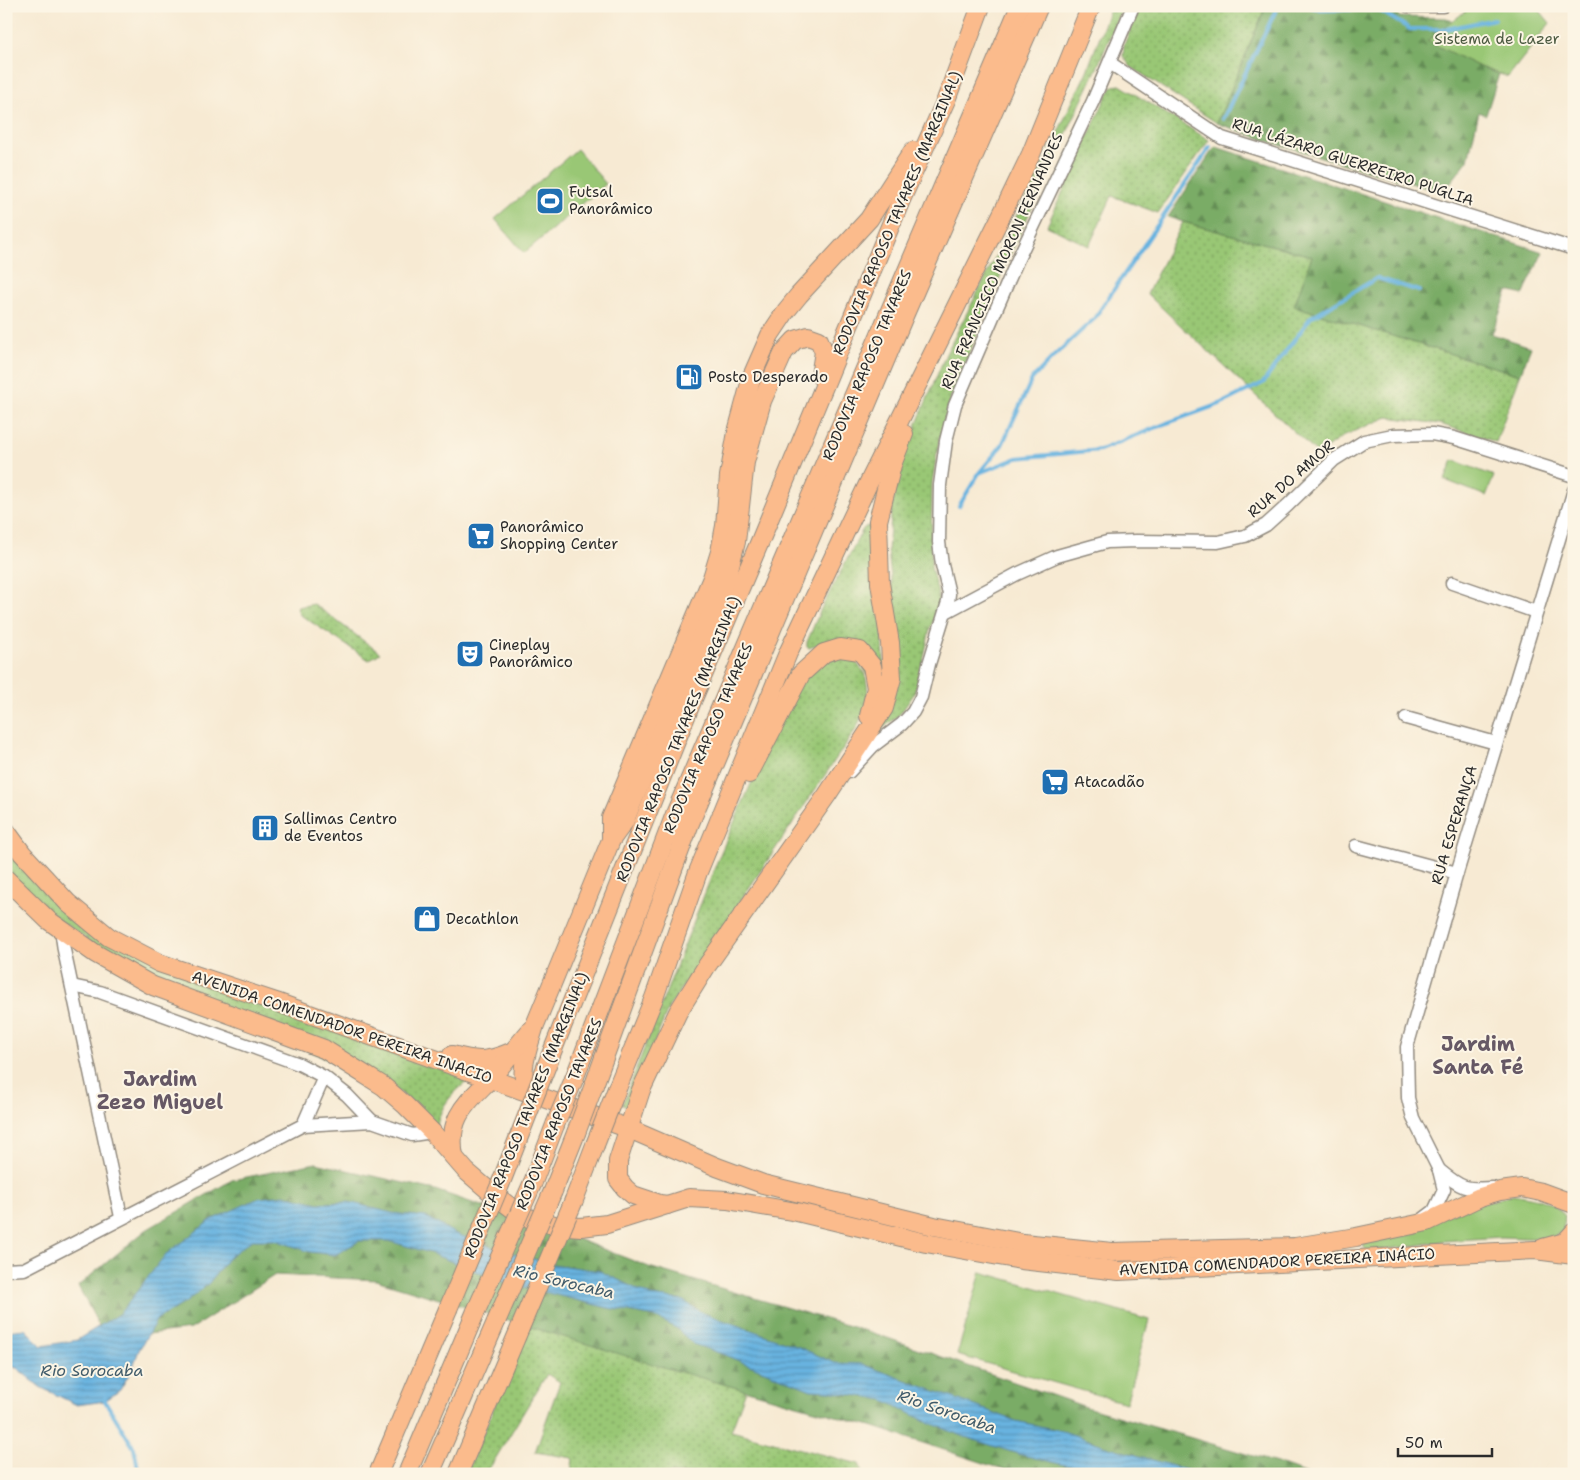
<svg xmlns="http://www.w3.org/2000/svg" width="1580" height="1480" font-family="'Shantell Sans',sans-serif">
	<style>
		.grass { fill: url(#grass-dots); stroke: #627950 }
		.forest { fill: url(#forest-firs); stroke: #526c48 }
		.park { fill: #99c775; stroke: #627950 }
		.water { fill: url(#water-rules); stroke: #4a6f86 }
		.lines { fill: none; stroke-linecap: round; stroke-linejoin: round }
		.stream { stroke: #68b3e0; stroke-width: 4 }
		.minor-casing { stroke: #918a7f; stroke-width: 15 }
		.highway-casing { stroke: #918a7f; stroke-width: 20 }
		.minor { stroke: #fff; stroke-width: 12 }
		.highway { stroke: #fbbb8c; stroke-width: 18 }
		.highway-bridge-casing { stroke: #918a7f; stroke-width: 20; stroke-linecap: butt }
		.highway-bridge { stroke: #fbbb8c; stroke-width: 18 }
		.labels { text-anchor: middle; stroke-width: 4; stroke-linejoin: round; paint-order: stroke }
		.park-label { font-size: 15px; fill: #4c5a41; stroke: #fcf5e5 }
		.street-label { font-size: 15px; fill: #2b2b2b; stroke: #fcf5e5 }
		.poi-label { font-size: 15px; fill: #2b2b2b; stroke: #fcf5e5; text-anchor: start }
		.water-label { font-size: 16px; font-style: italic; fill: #405b6a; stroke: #fcf5e5 }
		.district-label { font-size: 20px; font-weight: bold; fill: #665865; stroke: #fcf5e5 }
	</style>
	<defs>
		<pattern id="grass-dots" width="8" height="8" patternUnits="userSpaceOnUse" patternTransform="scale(1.25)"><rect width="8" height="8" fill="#99c775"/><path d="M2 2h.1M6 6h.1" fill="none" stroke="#7da260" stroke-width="1.8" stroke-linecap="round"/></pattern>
		<pattern id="forest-firs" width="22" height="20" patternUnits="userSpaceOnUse" patternTransform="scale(1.25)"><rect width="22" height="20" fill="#7aac66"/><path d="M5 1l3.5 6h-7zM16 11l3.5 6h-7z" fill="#648c54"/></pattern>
		<pattern id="water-rules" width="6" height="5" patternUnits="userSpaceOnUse" patternTransform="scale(1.25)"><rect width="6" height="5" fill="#68b3e0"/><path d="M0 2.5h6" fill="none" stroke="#5692b6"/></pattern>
	</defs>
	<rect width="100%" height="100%" fill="#fcf5e5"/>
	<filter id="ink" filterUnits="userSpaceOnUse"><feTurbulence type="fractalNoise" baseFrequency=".02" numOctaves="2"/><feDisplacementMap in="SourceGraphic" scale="10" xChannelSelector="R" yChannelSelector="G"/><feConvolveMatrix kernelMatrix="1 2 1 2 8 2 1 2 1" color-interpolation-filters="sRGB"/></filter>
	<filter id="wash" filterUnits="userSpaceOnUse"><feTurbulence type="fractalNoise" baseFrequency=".0096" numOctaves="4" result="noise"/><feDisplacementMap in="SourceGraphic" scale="20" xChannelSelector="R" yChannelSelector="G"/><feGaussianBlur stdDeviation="1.12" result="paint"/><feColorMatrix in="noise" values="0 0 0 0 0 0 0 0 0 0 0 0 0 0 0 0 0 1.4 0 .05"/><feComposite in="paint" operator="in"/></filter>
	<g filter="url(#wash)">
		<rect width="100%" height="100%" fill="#f7ead3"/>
		<g class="grass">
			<polygon points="1111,6 1123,6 1097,68 1007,261 951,397 939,441 932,483 931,568 938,593 939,609 930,628 923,662 914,694 900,714 878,732 898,644 888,550 892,507 903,457 946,354 1044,162 1087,71"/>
			<polygon points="1140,6 1266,6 1217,123 1131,67 1123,56 1124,45"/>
			<polygon points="1120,85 1209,140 1158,213 1112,196 1089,246 1047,226 1107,95 1113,86"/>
			<polygon points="1183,222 1312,256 1295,306 1520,375 1496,442 1440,424 1388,417 1345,435 1318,454 1147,294"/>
			<polygon points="867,526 870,526 882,623 885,680 880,692 845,640 823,642 809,648 807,647 807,642 821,609 863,529"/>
			<polygon points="314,604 380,653 369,660 299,614 297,607"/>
			<polygon points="842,656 855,661 865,673 868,691 865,709 856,729 669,1007 628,1107 622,1105 719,857 785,706 806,677 828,660"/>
			<path d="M6,842L93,933L469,1080C453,1093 440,1105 437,1126L401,1093L158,981L118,960L62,922L6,871Z"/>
			<polygon points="528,1326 746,1390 731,1431 859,1464 862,1470 856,1474 571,1474 573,1458 535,1452 560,1382 547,1374 486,1474 466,1474"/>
		</g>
		<g class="forest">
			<polygon points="1266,6 1396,6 1399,17 1447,18 1452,22 1428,41 1480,67 1499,74 1486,115 1479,112 1468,160 1445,190 1434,190 1270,142 1217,123"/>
			<polygon points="1216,147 1543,252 1523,295 1508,291 1492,334 1531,347 1520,375 1294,306 1312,256 1183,222 1168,217 1212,151"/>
			<polygon points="316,1163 435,1190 580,1240 649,1267 873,1333 1086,1407 1277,1463 1307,1474 1022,1474 990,1465 871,1426 656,1365 376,1280 275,1275 191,1329 123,1337 99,1326 78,1286 146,1230 232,1180"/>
		</g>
		<g class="park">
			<polygon points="1472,6 1536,6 1550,23 1508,77 1480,67 1427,41"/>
			<polygon points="577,149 606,184 524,253 495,219"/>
			<polygon points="1453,460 1494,476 1486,496 1445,480"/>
			<path d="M1513,1194C1533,1198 1552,1199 1565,1216L1563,1231L1551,1239L1501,1237L1444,1241L1413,1246L1367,1251L1363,1246L1366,1240Z"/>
			<polygon points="981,1272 1149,1320 1126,1403 957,1355"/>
		</g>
		<polygon class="water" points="284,1195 319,1203 349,1202 392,1213 426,1217 454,1233 491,1247 552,1264 600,1271 651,1296 682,1300 703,1313 799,1347 835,1363 862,1364 1016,1421 1063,1431 1106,1446 1200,1474 1113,1474 1073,1467 1018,1454 965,1437 925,1421 884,1400 828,1391 811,1390 722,1354 693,1344 676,1328 655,1317 608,1308 500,1281 430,1253 389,1241 359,1241 335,1255 310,1252 275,1240 252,1240 230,1256 209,1283 185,1303 157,1319 139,1350 132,1369 120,1390 105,1401 77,1405 40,1387 17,1368 6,1366 6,1331 25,1329 42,1346 77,1340 120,1313 166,1254 211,1220 259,1198"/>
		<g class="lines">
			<g class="stream">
				<polyline points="1308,6 1322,10 1377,9 1410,29 1446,29 1495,19"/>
				<polyline points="1223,119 1278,6"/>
				<polyline points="979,473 1017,458 1100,450 1167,423 1220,404 1263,383 1311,317 1377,278 1419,291"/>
				<polyline points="959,506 979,473 1002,445 1032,379 1054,356 1094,319 1210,147"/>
				<polyline points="105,1397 105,1401 134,1448 139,1474"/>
			</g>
		</g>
	</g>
	<g filter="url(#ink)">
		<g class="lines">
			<defs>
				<g id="minor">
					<polyline points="1408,6 1443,6"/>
					<polyline points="1110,63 1222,138 1574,249"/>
					<polyline points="1452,583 1536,612"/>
					<polyline points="946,612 1017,574 1057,556 1107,542 1136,541 1218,542 1245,536 1266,525 1288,505 1334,460 1364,441 1393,435 1432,434 1454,438 1574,476"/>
					<polyline points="1406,718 1496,743"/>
					<polyline points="849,772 873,746 902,724 913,712 921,697 929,664 948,602 949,594 942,565 939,542 940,485 946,441 955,405 1017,261 1093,101 1133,6"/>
					<polyline points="1356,846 1457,873"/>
					<polyline points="61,929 64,950 121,1217"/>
					<polyline points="72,986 100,992 299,1064 324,1077 347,1095 372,1121"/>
					<polyline points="303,1125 324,1077"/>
					<path d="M1439,1170C1461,1188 1465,1190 1493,1188"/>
					<polyline points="1422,1220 1434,1211 1444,1190 1439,1170 1413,1118 1408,1098 1407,1047 1457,873 1574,490"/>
					<polyline points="6,1270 24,1269 303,1125 372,1121 412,1135 432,1132"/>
				</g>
				<g id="highway">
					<polyline points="749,774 801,674 824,653 840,648 860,651 872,666 876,688 869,716"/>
					<polyline points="6,831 22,853 68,903 109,937 159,963 276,1002 627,1128 717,1167 763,1184 934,1226 1023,1243 1112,1252 1295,1247 1356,1237 1427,1222 1480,1197 1500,1191 1522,1188 1541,1192 1574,1204"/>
					<polyline points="611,840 611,818 712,578 720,552 725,526 729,476 737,432 752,376 770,335 786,311 799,295 869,219 913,151"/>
					<polyline points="6,879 48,920 96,954 153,986 324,1049 359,1071 383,1086 405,1105 432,1132 466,1171 487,1189 522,1216 554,1225 581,1227 607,1224 689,1198 727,1200 797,1212 926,1243 1021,1260 1119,1271 1535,1250 1574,1255"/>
					<path d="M452,1055C478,1062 487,1062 511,1052"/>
					<polyline points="550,1057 692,701 761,539 901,200 946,100 981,6"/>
					<polyline points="574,1079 675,814 1020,6"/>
					<polyline points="594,1085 690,823 904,316 1039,6"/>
					<polyline points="618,1086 654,998 698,872 788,653 868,484 1007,204 1031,154 1091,6"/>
					<path d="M531,1093C529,1088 526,1083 524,1078C521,1064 531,1039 535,1025L611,840L624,822L728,573L736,542L745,462L762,401L784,352L795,340L808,336L819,340L824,352L820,376"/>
					<path d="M454,1157C447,1117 466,1104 491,1078C504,1063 517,1046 530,1031"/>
					<polyline points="533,1182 555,1125"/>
					<polyline points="553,1191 576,1133"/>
					<polyline points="574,1200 595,1145"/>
					<polyline points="667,1205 660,1204 633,1195 625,1188 618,1179 618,1161 641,1090 678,1012 706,967 827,795 884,708 892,678 890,643 880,583 878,521 892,465 904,434"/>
					<polyline points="1543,1248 1565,1242 1574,1232"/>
					<polyline points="378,1474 448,1309"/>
					<polyline points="407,1474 476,1311"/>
					<polyline points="430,1474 496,1322"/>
					<polyline points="458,1474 520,1328"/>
				</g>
			</defs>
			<use href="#minor" class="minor-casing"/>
			<use href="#highway" class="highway-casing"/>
			<use href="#minor" class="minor"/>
			<use href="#highway" class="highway"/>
			<defs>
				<g id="highway-bridge">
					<polyline points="555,1125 574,1079"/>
					<polyline points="576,1133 594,1085"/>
					<polyline points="595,1145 618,1086"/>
					<polyline points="448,1309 500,1185 550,1057"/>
					<polyline points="476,1311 533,1182"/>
					<polyline points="496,1322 553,1191"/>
					<polyline points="520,1328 574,1200"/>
				</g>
			</defs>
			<use href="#highway-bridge" class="highway-bridge-casing"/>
			<use href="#highway-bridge" class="highway-bridge"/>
		</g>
	</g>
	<defs>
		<symbol id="stadium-square" viewBox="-11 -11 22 22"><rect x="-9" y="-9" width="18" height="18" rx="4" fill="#1f6fb2" stroke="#fcf5e5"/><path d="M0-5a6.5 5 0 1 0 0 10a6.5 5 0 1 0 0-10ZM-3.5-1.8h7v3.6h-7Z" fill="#fff"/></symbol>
		<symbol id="fuel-square" viewBox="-11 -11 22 22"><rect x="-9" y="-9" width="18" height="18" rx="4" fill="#1f6fb2" stroke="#fcf5e5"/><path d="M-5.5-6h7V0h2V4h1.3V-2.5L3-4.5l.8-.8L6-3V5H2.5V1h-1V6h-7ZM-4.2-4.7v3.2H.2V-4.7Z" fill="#fff"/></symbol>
		<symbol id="supermarket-square" viewBox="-11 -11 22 22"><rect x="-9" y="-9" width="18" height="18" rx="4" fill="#1f6fb2" stroke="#fcf5e5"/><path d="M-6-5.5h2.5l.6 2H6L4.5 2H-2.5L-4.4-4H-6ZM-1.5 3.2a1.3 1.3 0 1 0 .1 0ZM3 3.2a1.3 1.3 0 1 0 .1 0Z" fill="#fff"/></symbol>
		<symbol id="theatre-square" viewBox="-11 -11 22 22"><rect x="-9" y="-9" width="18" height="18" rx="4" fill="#1f6fb2" stroke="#fcf5e5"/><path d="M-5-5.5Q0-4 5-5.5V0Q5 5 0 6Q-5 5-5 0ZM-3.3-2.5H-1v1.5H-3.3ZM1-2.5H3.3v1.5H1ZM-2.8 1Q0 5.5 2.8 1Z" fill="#fff"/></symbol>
		<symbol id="building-square" viewBox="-11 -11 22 22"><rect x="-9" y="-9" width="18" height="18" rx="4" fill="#1f6fb2" stroke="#fcf5e5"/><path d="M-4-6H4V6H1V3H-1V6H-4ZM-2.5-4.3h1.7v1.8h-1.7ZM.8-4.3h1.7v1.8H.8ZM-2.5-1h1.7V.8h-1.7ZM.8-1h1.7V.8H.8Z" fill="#fff"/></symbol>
		<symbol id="shop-square" viewBox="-11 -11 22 22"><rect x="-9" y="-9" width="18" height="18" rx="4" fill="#1f6fb2" stroke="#fcf5e5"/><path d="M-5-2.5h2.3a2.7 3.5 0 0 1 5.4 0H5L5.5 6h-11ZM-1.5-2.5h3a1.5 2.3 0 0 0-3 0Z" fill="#fff"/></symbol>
	</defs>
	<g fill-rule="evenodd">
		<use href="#stadium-square" x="534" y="185" width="32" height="32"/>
		<use href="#fuel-square" x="673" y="361" width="32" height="32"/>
		<use href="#supermarket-square" x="465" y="520" width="32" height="32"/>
		<use href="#theatre-square" x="454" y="638" width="32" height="32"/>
		<use href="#supermarket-square" x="1039" y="766" width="32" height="32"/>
		<use href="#building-square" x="249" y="812" width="32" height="32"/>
		<use href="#shop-square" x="411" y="903" width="32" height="32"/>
	</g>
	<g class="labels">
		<g class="park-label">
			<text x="1497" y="44">Sistema de Lazer</text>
		</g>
		<g class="street-label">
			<text transform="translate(1353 162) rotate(18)" y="5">RUA LÁZARO GUERREIRO PUGLIA</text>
			<text transform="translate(897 213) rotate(-67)" y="5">RODOVIA RAPOSO TAVARES (MARGINAL)</text>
			<text transform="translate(1002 261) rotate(-66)" y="5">RUA FRANCISCO MORON FERNANDES</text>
			<text transform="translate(867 365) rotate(-67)" y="5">RODOVIA RAPOSO TAVARES</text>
			<text transform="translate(1291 479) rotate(-41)" y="5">RUA DO AMOR</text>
			<text transform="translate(708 738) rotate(-67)" y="5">RODOVIA RAPOSO TAVARES</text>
			<text transform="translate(678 739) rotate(-68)" y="5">RODOVIA RAPOSO TAVARES (MARGINAL)</text>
			<text transform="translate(1454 825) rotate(-73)" y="5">RUA ESPERANÇA</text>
			<text transform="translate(342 1027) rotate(19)" y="5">AVENIDA COMENDADOR PEREIRA INACIO</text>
			<text transform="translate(559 1114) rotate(-68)" y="5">RODOVIA RAPOSO TAVARES</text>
			<text transform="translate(526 1115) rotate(-68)" y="5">RODOVIA RAPOSO TAVARES (MARGINAL)</text>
			<text transform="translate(1277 1262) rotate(-3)" y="5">AVENIDA COMENDADOR PEREIRA INÁCIO</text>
		</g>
		<g class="poi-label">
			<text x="569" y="197">Futsal<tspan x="569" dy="17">Panorâmico</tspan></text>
			<text x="708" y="382">Posto Desperado</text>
			<text x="500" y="532">Panorâmico<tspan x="500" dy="17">Shopping Center</tspan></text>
			<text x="489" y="650">Cineplay<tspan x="489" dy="17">Panorâmico</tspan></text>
			<text x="1074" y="787">Atacadão</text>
			<text x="284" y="824">Sallimas Centro<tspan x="284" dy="17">de Eventos</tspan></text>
			<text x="446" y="924">Decathlon</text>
		</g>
		<g class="water-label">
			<text transform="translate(564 1281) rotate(13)" y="6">Rio Sorocaba</text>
			<text x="92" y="1376">Rio Sorocaba</text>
			<text transform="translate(947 1411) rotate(19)" y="6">Rio Sorocaba</text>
		</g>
		<g class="district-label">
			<text x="1478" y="1051">Jardim<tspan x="1478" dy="23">Santa Fé</tspan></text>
			<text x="160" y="1086">Jardim<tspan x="160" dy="23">Zezo Miguel</tspan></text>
		</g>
	</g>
	<rect width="1580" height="1480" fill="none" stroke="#fcf5e5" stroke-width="25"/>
	<path d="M1398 1448v8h94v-8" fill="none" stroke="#2b2b2b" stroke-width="2.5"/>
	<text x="1405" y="1448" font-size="15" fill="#2b2b2b" stroke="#fcf5e5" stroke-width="4" paint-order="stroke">50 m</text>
</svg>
